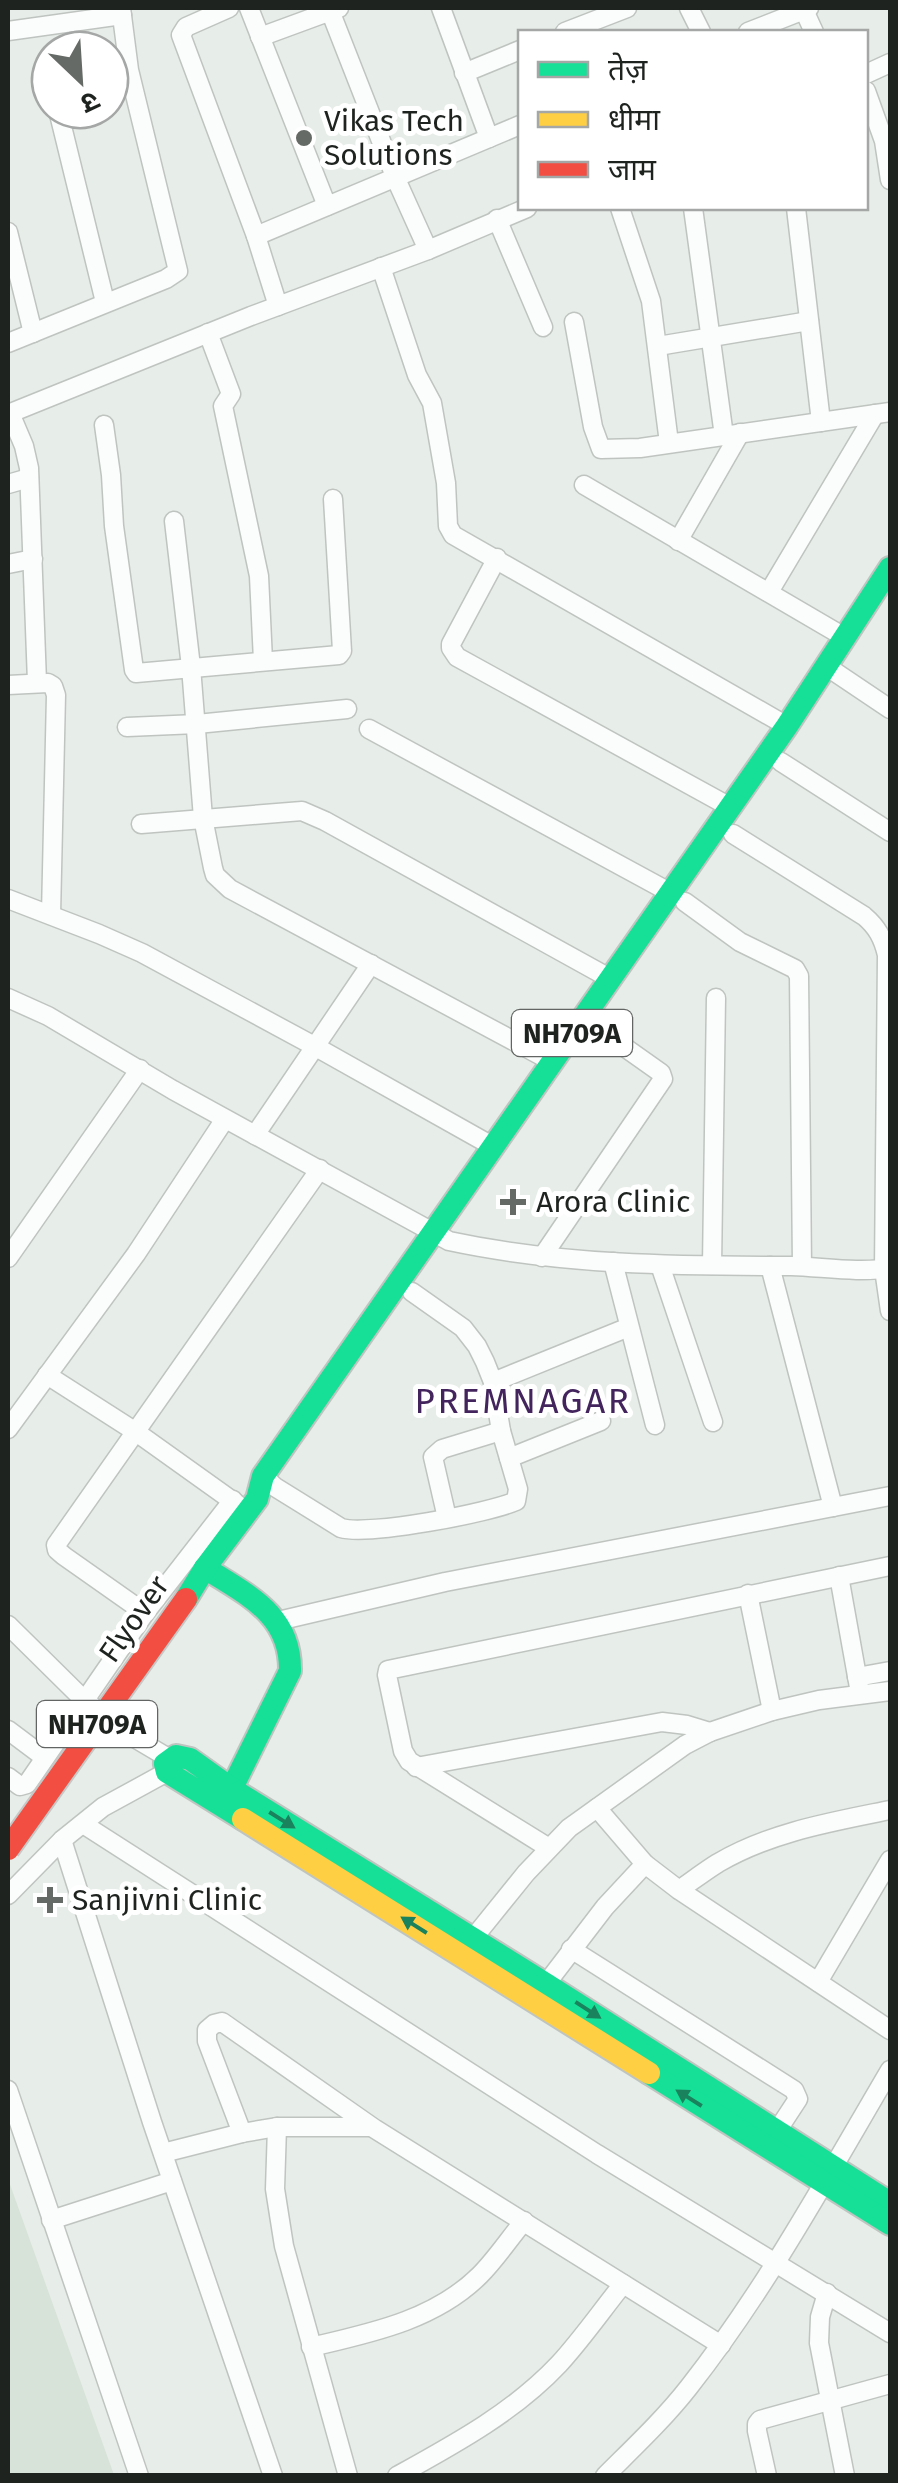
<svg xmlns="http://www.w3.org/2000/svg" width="898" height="2483" font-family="'Fira Sans','Noto Sans Devanagari',sans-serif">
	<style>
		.built { fill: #d7e2d8 }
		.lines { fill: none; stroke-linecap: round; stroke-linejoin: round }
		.street-casing { stroke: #bfc4c0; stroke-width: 21 }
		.fast-casing { stroke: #bfc4c0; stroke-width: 26 }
		.slow-casing { stroke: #bfc4c0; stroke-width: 26 }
		.street { stroke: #fbfcfc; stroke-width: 18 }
		.fast { stroke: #16e098; stroke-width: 22 }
		.slow { stroke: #ffcf43; stroke-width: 22 }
		.jam-bridge-casing { stroke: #c5c8c6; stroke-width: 26; stroke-linecap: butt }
		.jam-bridge { stroke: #f24e42; stroke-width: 22 }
		.oneway { fill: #1a825c }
		.poi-dot { fill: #656a66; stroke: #fff; stroke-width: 4 }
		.labels { text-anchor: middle; stroke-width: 10; stroke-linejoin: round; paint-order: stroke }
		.shield { fill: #fff; stroke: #626563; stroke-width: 2.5 }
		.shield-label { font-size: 28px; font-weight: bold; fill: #1f2320 }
		.poi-label { font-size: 30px; fill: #1f2320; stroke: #fff; text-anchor: start }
		.street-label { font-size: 30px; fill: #1f2320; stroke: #fff }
		.quarter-label { font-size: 35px; letter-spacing: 2.5px; fill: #43245c; stroke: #fff }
	</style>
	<rect width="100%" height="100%" fill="#e7ede8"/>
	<polygon class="built" points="8,2179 114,2475 8,2475"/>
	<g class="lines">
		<defs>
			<g id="street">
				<polyline points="229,8 186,27 181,35 256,236 278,306"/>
				<polyline points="249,8 327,206"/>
				<polyline points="329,8 396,179 428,250"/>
				<polyline points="441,8 489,138"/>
				<polyline points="689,8 701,32"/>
				<polyline points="803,8 814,32"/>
				<polyline points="8,31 122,15"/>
				<polyline points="565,32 627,8"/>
				<polyline points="748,32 809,8"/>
				<polyline points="260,37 339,8"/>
				<polyline points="47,67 50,78"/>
				<polyline points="464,73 520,50"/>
				<polyline points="866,74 890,63"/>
				<polyline points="866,91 884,141 890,180"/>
				<polyline points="58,110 105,302"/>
				<polyline points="620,208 651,301 669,443"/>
				<polyline points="693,208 724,436"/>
				<polyline points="796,208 821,422"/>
				<polyline points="497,219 543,327"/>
				<polyline points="8,232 33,333"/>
				<polyline points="256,236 520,125"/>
				<polyline points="381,267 417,375 432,403 446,483 448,526 453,535 787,726"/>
				<polyline points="574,322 593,427 601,449 640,448 890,412"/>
				<polyline points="208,333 231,394 223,406 259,576 263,661"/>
				<polyline points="8,343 166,279 178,271 129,70 121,8"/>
				<polyline points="658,346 809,321"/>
				<polyline points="10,413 24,446 29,468 37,682"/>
				<polyline points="8,414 251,316 428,250 527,208"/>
				<polyline points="104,425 111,475 114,526 134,670 136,673 339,655 342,651 333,499"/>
				<polyline points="8,484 29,478"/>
				<polyline points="584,485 846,638"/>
				<polyline points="174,521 191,667 203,818 213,868 215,875 230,889 551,1061"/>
				<polyline points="678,541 740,433"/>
				<polyline points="497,558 451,644 451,648 457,657 730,807"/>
				<polyline points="8,564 33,559"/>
				<polyline points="769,592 875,414"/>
				<polyline points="826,666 890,709"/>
				<polyline points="8,685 48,683 53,686 56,695 51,915"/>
				<polyline points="127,727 197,724 347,709"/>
				<polyline points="369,729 671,893"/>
				<polyline points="781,762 890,832"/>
				<polyline points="141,824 302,811 325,821 611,979"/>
				<path d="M733,834L864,916C877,927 883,938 887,955L884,1269L890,1311"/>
				<polyline points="8,899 99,934 142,953 316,1047 494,1147"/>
				<polyline points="685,902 740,942 795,969 799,976 802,1266"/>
				<path d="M8,998L48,1016L173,1090L449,1241C561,1265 677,1266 791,1266C823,1267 859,1273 890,1268"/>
				<polyline points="255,1135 371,964"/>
				<polyline points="542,1257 663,1079 661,1073 596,1027"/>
				<polyline points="8,1258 140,1069"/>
				<polyline points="613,1262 655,1425"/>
				<polyline points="660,1265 713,1422"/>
				<polyline points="712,1265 716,998"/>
				<polyline points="770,1266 833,1507"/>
				<polyline points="47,1375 136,1432 241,1507"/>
				<polyline points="493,1382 629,1327"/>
				<polyline points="8,1429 136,1254 225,1119"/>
				<polyline points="509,1458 601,1421"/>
				<path d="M263,1476L275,1487L341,1528C368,1536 489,1513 516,1501L518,1489L501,1431L493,1382L485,1362L477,1346L463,1328L412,1292"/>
				<polyline points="447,1518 433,1457 442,1449 501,1431"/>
				<polyline points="839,1576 860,1693"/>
				<polyline points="748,1594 772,1711"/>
				<polyline points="145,1613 64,1556 57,1550 56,1545 320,1169"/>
				<polyline points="278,1621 445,1582 890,1496"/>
				<polyline points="8,1625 84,1700 138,1740 170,1759"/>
				<polyline points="857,1677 890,1671"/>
				<polyline points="8,1730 44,1757"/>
				<polyline points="416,1767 662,1722 687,1725 710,1732"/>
				<polyline points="8,1777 20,1786 27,1784 145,1613 233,1500"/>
				<polyline points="597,1808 645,1864 679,1890 890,2030"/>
				<polyline points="83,1824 597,2154 890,2333"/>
				<polyline points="62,1840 152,2122 273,2476"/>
				<polyline points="549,1848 409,1761 403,1751 387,1675 388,1670 890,1566"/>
				<path d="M679,1890C692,1881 705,1871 718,1863C771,1832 831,1822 890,1810"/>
				<polyline points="8,1895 62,1840 103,1807 167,1772"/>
				<polyline points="467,1946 526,1873 569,1828 685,1745 710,1732 772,1711 819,1700 890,1691"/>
				<polyline points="571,1949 794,2090 798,2099 777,2131"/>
				<polyline points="818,1982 890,1860"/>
				<polyline points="546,1984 605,1907 645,1864"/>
				<polyline points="8,2090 139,2476"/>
				<polyline points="277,2127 275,2189 284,2246 348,2476"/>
				<polyline points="242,2133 207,2041 207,2030 214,2024 222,2022 375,2129 721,2345"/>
				<polyline points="163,2153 242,2133 277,2127 370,2127"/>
				<polyline points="51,2220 172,2181"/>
				<polyline points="827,2293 820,2317 819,2343 845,2476"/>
				<path d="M311,2347C371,2333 435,2320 480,2275C496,2259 509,2239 524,2221"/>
				<path d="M397,2476C455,2444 514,2412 559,2364C582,2339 602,2310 623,2284"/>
				<path d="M605,2476C634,2447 664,2419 689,2387C766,2289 827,2177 890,2070"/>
				<polyline points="767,2476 757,2431 757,2424 760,2420 890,2384"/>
			</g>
			<g id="fast">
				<path d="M205,1568C247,1595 291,1614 290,1671L225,1802"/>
				<polyline points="186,1599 205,1568 257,1499 263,1476 787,726 890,568"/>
				<polyline points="243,1819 167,1772 165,1764 176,1756 190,1759 232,1789 546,1984 890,2203"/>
				<polyline points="649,2073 890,2224"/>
			</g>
			<polyline id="slow" points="243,1819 649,2073"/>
		</defs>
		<use href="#street" class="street-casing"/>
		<use href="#fast" class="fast-casing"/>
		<use href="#slow" class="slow-casing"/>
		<use href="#street" class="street"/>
		<use href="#fast" class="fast"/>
		<use href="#slow" class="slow"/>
		<defs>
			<polyline id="jam-bridge" points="8,1849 186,1599"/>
		</defs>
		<use href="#jam-bridge" class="jam-bridge-casing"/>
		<use href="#jam-bridge" class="jam-bridge"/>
	</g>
	<defs><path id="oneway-solid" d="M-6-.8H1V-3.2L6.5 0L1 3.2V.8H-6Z" transform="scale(2.5)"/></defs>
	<g class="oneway">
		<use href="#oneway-solid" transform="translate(282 1820) rotate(32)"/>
		<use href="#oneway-solid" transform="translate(414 1925) rotate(-148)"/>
		<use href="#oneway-solid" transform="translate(588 2010) rotate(33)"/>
		<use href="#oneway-solid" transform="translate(689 2098) rotate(-148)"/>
	</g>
	<g class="poi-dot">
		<circle cx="304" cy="138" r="10"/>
		<path d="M508 1187h10v10h10v10h-10v10h-10v-10h-10v-10h10z"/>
		<path d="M45 1885h10v10h10v10h-10v10h-10v-10h-10v-10h10z"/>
	</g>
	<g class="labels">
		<g class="shield">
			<rect x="512" y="1010" width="120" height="46" rx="8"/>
			<rect x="37" y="1701" width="120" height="46" rx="8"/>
		</g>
		<g class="shield-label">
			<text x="572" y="1043">NH709A</text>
			<text x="97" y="1734">NH709A</text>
		</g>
		<g class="poi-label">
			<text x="324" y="131">Vikas Tech<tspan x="324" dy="34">Solutions</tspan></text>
			<text x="536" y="1212">Arora Clinic</text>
			<text x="72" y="1910">Sanjivni Clinic</text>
		</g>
		<g class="street-label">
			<text transform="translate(134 1619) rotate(-55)" y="10">Flyover</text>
		</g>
		<g class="quarter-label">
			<text x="523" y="1413">PREMNAGAR</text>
		</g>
	</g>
	<rect width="898" height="2483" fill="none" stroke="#1f2320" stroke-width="20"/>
	<rect x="518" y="30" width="350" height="180" fill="#ffffff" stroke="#a5a7a6" stroke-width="2.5"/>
	<rect x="538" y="62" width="50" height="15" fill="#16e098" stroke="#a5a7a6" stroke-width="2.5"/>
	<text x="608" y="80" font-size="30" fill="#1f2320">तेज़</text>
	<rect x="538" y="112" width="50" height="15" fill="#ffcf43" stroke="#a5a7a6" stroke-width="2.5"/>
	<text x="608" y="130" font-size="30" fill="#1f2320">धीमा</text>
	<rect x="538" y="162" width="50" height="15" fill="#f24e42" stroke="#a5a7a6" stroke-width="2.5"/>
	<text x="608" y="180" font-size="30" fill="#1f2320">जाम</text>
	<g transform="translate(80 80) rotate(155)"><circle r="48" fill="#ffffff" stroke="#a5a7a6" stroke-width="2.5"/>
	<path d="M0-8L18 38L0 25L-18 38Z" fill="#656a66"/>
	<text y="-15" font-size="28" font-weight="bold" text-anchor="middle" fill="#1f2320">उ</text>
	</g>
</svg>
